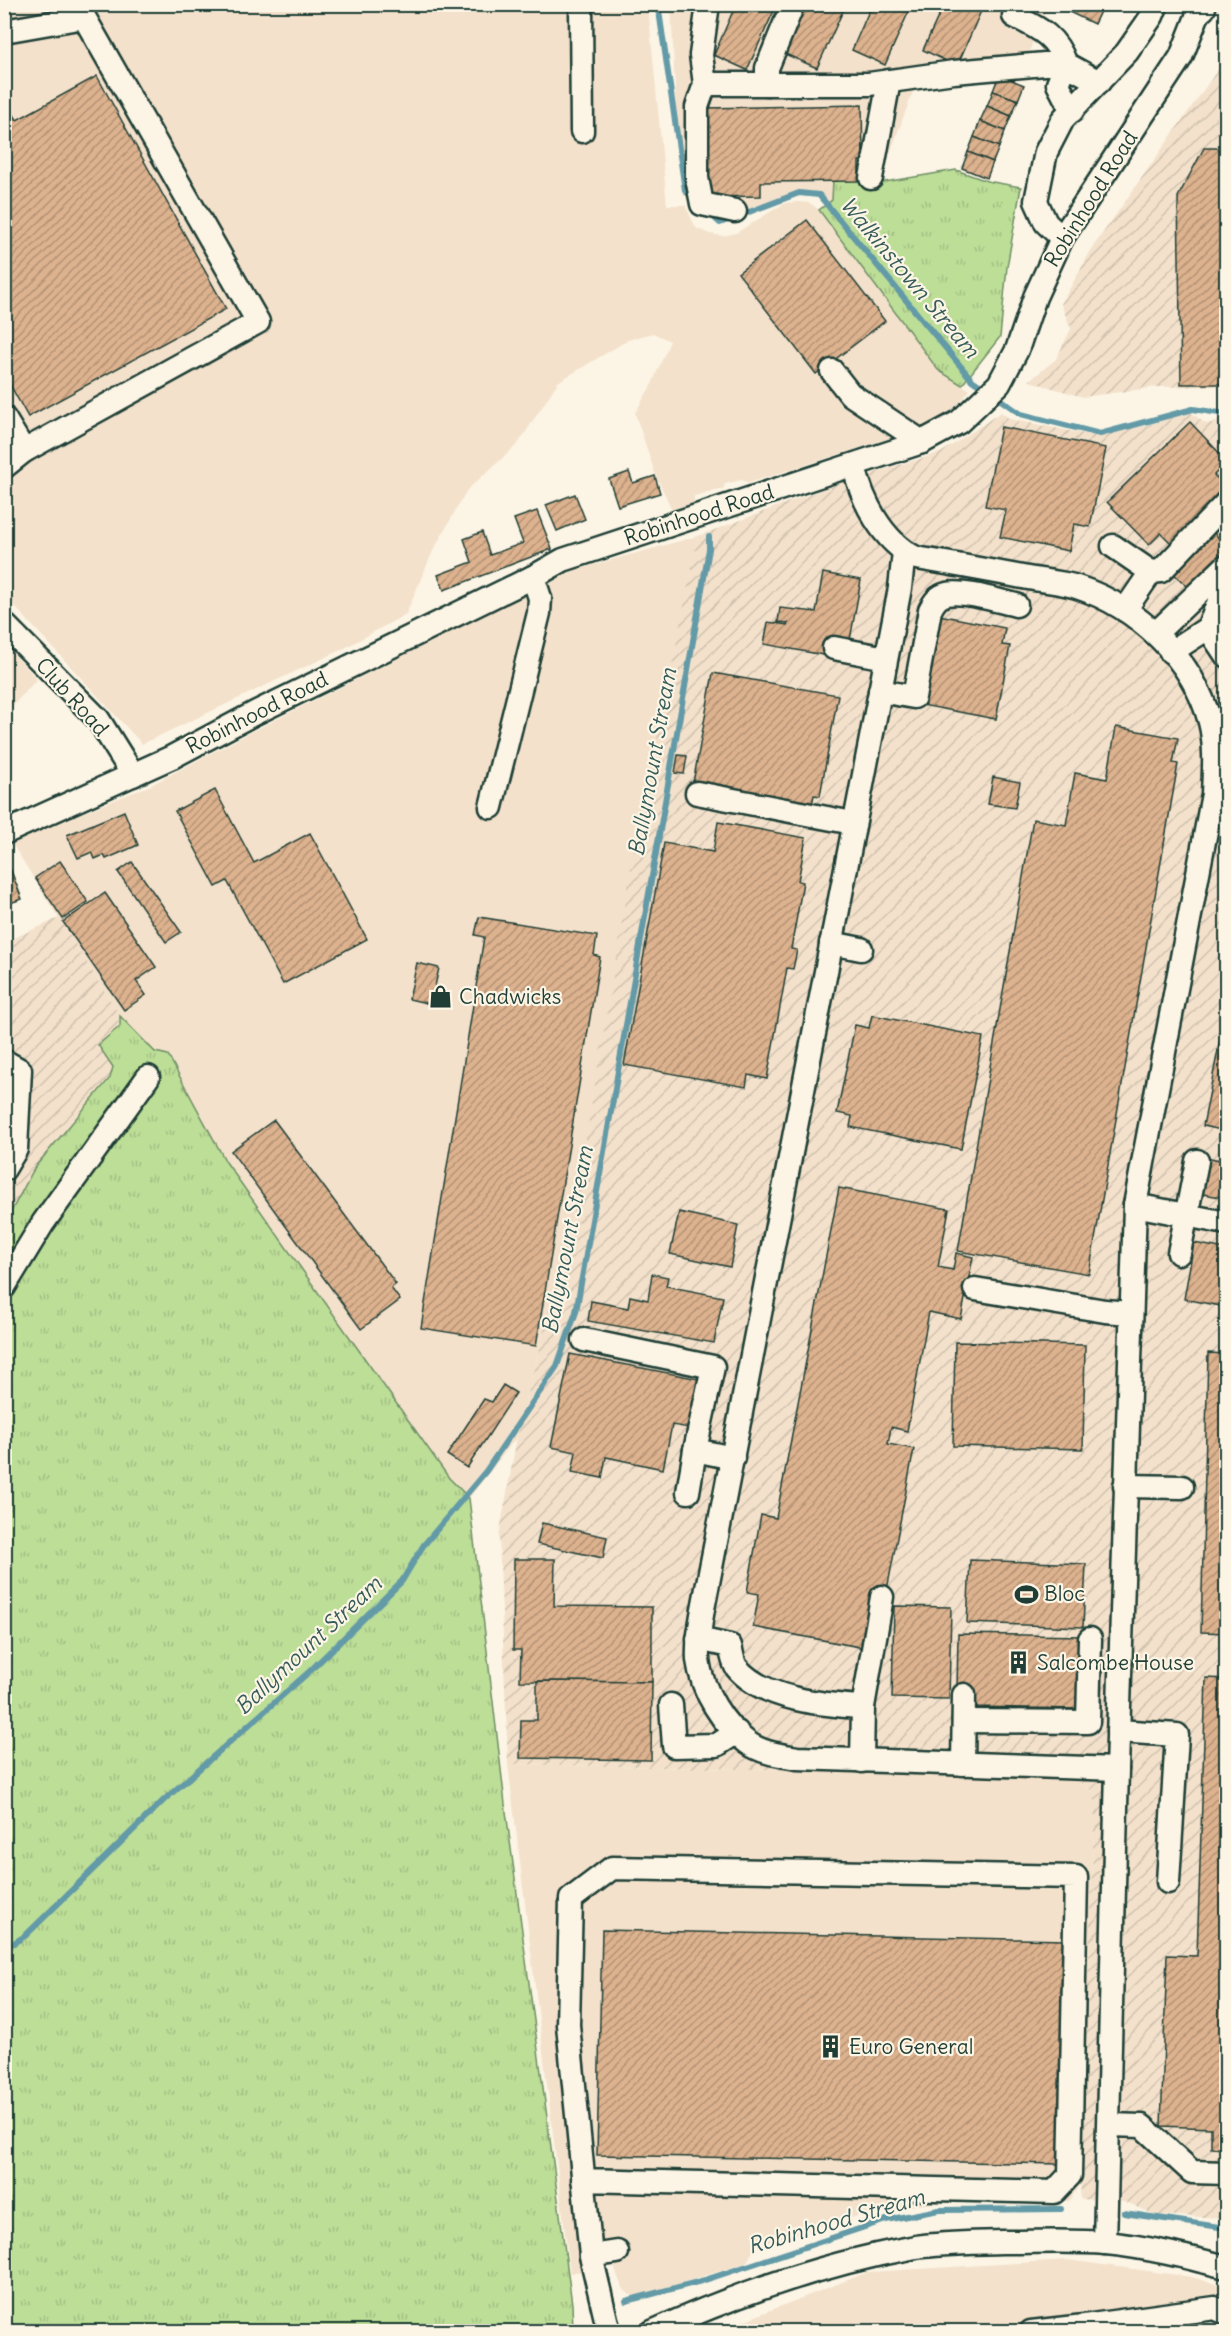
<svg xmlns="http://www.w3.org/2000/svg" width="1231" height="2336" font-family="Delius,sans-serif">
	<style>
		.built { fill: #f3e1cb }
		.industrial { fill: url(#industrial-furrows) }
		.grass { fill: url(#grass-tufts); stroke: #6e8e66; stroke-width: 1.5 }
		.lines { fill: none; stroke-linecap: round; stroke-linejoin: round }
		.stream { stroke: #649aa7; stroke-width: 6 }
		.building { fill: url(#building-hatch); stroke: #1f3d34; stroke-width: 1.5 }
		.minor-casing { stroke: #1f3d34; stroke-width: 27 }
		.major-casing { stroke: #1f3d34; stroke-width: 33 }
		.minor { stroke: #fcf5e5; stroke-width: 22 }
		.major { stroke: #fcf5e5; stroke-width: 28 }
		.labels { text-anchor: middle; stroke-width: 4.5; stroke-linejoin: round; paint-order: stroke }
		.street-label { font-size: 21px; fill: #1f3d34; stroke: #fcf5e5 }
		.poi-label { font-size: 21px; fill: #1f3d34; stroke: #fcf5e5; text-anchor: start }
		.water-label { font-size: 22px; font-style: italic; fill: #365c5a; stroke: #fcf5e5 }
	</style>
	<defs>
		<pattern id="industrial-furrows" width="10" height="10" patternUnits="userSpaceOnUse" patternTransform="scale(1.5)"><rect width="10" height="10" fill="#f3e1cb"/><path d="M-1 1l2-2M0 10L10 0M9 11l2-2" fill="none" stroke="#d0c2af"/></pattern>
		<pattern id="grass-tufts" width="24" height="20" patternUnits="userSpaceOnUse" patternTransform="scale(1.5)"><rect width="24" height="20" fill="#bdde97"/><path d="M3 7l-1-3M5 7V3M7 7l1-3M15 17l-1-3M17 17v-4M19 17l1-3" fill="none" stroke="#a2bf83"/></pattern>
		<pattern id="building-hatch" width="6" height="6" patternUnits="userSpaceOnUse" patternTransform="scale(1.5)"><rect width="6" height="6" fill="#ddb28e"/><path d="M-1 1l2-2M0 6l6-6M5 7l2-2" fill="none" stroke="#b39275"/></pattern>
	</defs>
	<rect width="100%" height="100%" fill="#fcf5e5"/>
	<filter id="ink" filterUnits="userSpaceOnUse"><feTurbulence type="fractalNoise" baseFrequency=".0167" numOctaves="2"/><feDisplacementMap in="SourceGraphic" scale="12" xChannelSelector="R" yChannelSelector="G"/><feConvolveMatrix kernelMatrix="1 2 1 2 8 2 1 2 1" color-interpolation-filters="sRGB"/></filter>
	<g filter="url(#ink)">
		<g class="built">
			<polygon points="49,4 648,5 667,205 685,205 696,228 710,234 723,236 736,233 785,203 798,202 810,203 819,210 938,370 970,390 957,405 932,425 749,483 742,480 725,484 723,489 694,496 694,503 672,510 655,473 635,413 652,384 670,341 653,333 628,340 558,382 518,444 467,490 433,551 406,614 343,649 142,744 5,596 4,8"/>
			<polygon points="671,5 1048,5 1020,74 915,86 879,183 827,202 817,195 797,192 718,219 690,204 682,190 678,150"/>
			<polygon points="698,536 574,1210 517,1437 469,1498 449,1478 226,1162 169,1055 155,1052 120,1016 11,842 151,785 253,731 575,570"/>
			<polygon points="5,644 37,679 5,714 4,714"/>
			<polygon points="508,1764 1071,1776 1095,1793 1081,2183 1069,2201 970,2198 888,2209 834,2222 756,2246 746,2263 640,2296 630,2295 622,2288 614,2266 570,2273"/>
			<polygon points="1067,2260 1192,2277 1226,2287 1226,2331 715,2332 868,2272"/>
		</g>
		<g class="industrial">
			<polygon points="1226,58 1226,386 1158,387 1083,397 1029,381 1056,359 1071,329 1061,304 1093,247"/>
			<polygon points="1001,412 1010,419 1090,435 1139,423 1144,426 1190,412 1206,424 1226,419 1226,2218 1155,2215 1124,2201 1080,2199 1095,1793 1071,1776 508,1764 499,1536 517,1437 574,1210 630,873 698,536 834,485 942,452"/>
			<polygon points="59,918 120,1016 113,1067 110,1078 35,1167 5,1223 5,942"/>
		</g>
		<g class="grass">
			<polygon points="956,170 987,181 1021,187 1007,267 1000,337 962,385 938,370 819,210 832,200 833,181 859,179 879,183"/>
			<polygon points="120,1016 155,1052 168,1055 226,1162 449,1478 469,1498 505,1804 572,2304 573,2331 5,2332 5,1223 35,1167 110,1078 113,1067 98,1045 120,1026"/>
		</g>
		<g class="lines">
			<g class="stream">
				<polyline points="658,4 685,190 694,199"/>
				<polyline points="708,212 720,223 799,193 819,195 972,380 1021,414 1100,434 1193,409 1226,414"/>
				<polyline points="4,1949 25,1936 164,1800 310,1671 402,1581 423,1546 486,1471 557,1366 576,1312 709,549 709,537"/>
				<polyline points="1124,2213 1226,2228"/>
				<polyline points="626,2301 705,2280 886,2220 939,2210 1061,2209"/>
			</g>
		</g>
		<g class="building">
			<polygon points="736,4 777,4 747,70 714,55"/>
			<polygon points="805,4 846,4 817,68 783,53"/>
			<polygon points="872,4 912,4 885,65 852,50"/>
			<polygon points="944,4 984,4 957,66 923,50"/>
			<polygon points="1073,4 1096,4 1102,7 1094,24 1069,12"/>
			<polygon points="999,75 1024,85 1018,100 993,91"/>
			<polygon points="97,76 226,309 28,417 4,374 4,98 17,120"/>
			<polygon points="993,91 1018,100 1011,116 987,106"/>
			<polygon points="862,105 863,161 859,161 859,181 761,182 761,196 708,197 706,108"/>
			<polygon points="987,106 1011,116 1005,131 980,121"/>
			<polygon points="980,121 1005,131 999,147 974,137"/>
			<polygon points="974,137 999,147 993,162 968,152"/>
			<polygon points="1204,148 1226,148 1226,384 1181,384 1178,197"/>
			<polygon points="968,152 993,162 987,178 962,168"/>
			<polygon points="807,220 885,321 816,374 738,273"/>
			<polygon points="1190,422 1226,460 1226,463 1214,475 1226,487 1226,493 1173,545 1161,533 1149,545 1107,502"/>
			<polygon points="1001,427 1106,448 1090,527 1074,524 1069,551 1000,537 1006,510 985,506"/>
			<polygon points="629,472 633,483 655,476 660,493 618,506 609,479"/>
			<polygon points="575,494 585,519 557,531 546,505"/>
			<polygon points="537,511 552,549 444,590 438,575 472,562 464,539 482,532 490,555 523,543 514,519"/>
			<polygon points="1212,531 1226,545 1226,550 1190,589 1173,573"/>
			<polygon points="823,573 861,580 850,640 832,637 829,656 764,644 768,622 787,625 788,623 778,622 780,608 816,612"/>
			<polygon points="939,615 1005,628 1002,645 1010,646 996,719 922,705"/>
			<polygon points="713,673 838,695 820,796 814,795 812,805 693,783"/>
			<polygon points="1116,727 1178,738 1173,763 1178,764 1089,1274 958,1251 1033,819 1066,825 1075,773 1107,779"/>
			<polygon points="678,755 687,756 684,774 675,773"/>
			<polygon points="993,777 1020,782 1015,808 988,804"/>
			<polygon points="215,790 254,863 310,833 367,939 283,984 227,881 216,887 175,811"/>
			<polygon points="124,811 138,845 106,859 104,855 95,859 92,852 78,858 67,835"/>
			<polygon points="718,822 806,838 798,881 803,882 791,949 797,950 793,969 787,968 767,1079 748,1075 746,1087 624,1065 664,843 713,852"/>
			<polygon points="60,861 88,902 63,919 35,878"/>
			<polygon points="132,862 181,932 166,942 118,872"/>
			<polygon points="8,863 22,899 4,905 4,864"/>
			<polygon points="105,893 156,967 136,981 146,995 124,1010 63,922"/>
			<polygon points="479,917 597,936 594,955 600,957 536,1346 421,1328 484,937 475,935"/>
			<polygon points="417,963 439,968 431,1004 409,999"/>
			<polygon points="872,1015 983,1037 961,1149 850,1127 852,1116 837,1113 855,1025 869,1028"/>
			<polygon points="1221,1035 1226,1036 1226,1131 1203,1126"/>
			<polygon points="274,1120 396,1284 391,1288 400,1300 361,1329 231,1151"/>
			<polygon points="1210,1158 1226,1161 1226,1158 1226,1198 1203,1194"/>
			<polygon points="839,1188 949,1209 938,1267 953,1270 956,1253 973,1257 961,1319 929,1312 907,1431 891,1427 888,1444 914,1449 887,1590 876,1588 865,1648 753,1627 759,1594 747,1592 761,1515 776,1518"/>
			<polygon points="679,1212 738,1225 730,1267 670,1254"/>
			<polygon points="1194,1243 1226,1249 1226,1307 1184,1299"/>
			<polygon points="652,1274 668,1277 666,1286 723,1297 714,1343 588,1321 591,1301 628,1308 630,1296 648,1300"/>
			<polygon points="955,1342 1085,1345 1083,1449 953,1446"/>
			<polygon points="1208,1353 1226,1354 1226,1633 1201,1632"/>
			<polygon points="570,1354 699,1379 689,1428 672,1425 663,1469 606,1457 602,1478 572,1472 576,1452 551,1447"/>
			<polygon points="503,1385 516,1393 467,1468 447,1455 484,1399 492,1402"/>
			<polygon points="542,1523 607,1537 603,1558 537,1544"/>
			<polygon points="514,1559 555,1559 554,1606 652,1607 652,1682 520,1681 521,1650 513,1650"/>
			<polygon points="970,1560 1086,1564 1083,1627 967,1623"/>
			<polygon points="894,1606 951,1607 949,1699 892,1698"/>
			<polygon points="958,1634 1081,1636 1080,1709 974,1707 974,1690 957,1690"/>
			<polygon points="1206,1678 1226,1679 1226,2149 1211,2148 1211,2128 1161,2126 1167,1955 1197,1956"/>
			<polygon points="537,1681 652,1682 651,1760 520,1758 521,1720 537,1720"/>
			<polygon points="602,1930 1064,1940 1059,2164 597,2155"/>
		</g>
		<g class="lines">
			<defs>
				<g id="minor">
					<polyline points="581,4 582,131"/>
					<polyline points="708,4 701,55 705,84 869,84 954,72 1045,64 1066,64 1099,82"/>
					<path d="M1019,4L1014,16C1040,29 1055,35 1066,64L1058,84L1072,111"/>
					<polyline points="4,31 84,17 258,322 24,451 4,467"/>
					<polyline points="705,84 697,107 697,178 702,204 735,211"/>
					<polyline points="767,84 767,68 793,4"/>
					<polyline points="871,178 889,81"/>
					<polyline points="1062,238 1046,223 1036,201 1046,152 1063,119 1127,52 1152,16 1157,4"/>
					<polyline points="832,371 850,394 922,442"/>
					<polyline points="4,418 24,451"/>
					<path d="M854,466C862,501 882,541 916,558C953,564 991,571 1028,578C1044,581 1062,582 1077,587C1138,607 1193,659 1210,722C1216,745 1214,771 1213,794L1135,1205L1117,1769L1105,2243"/>
					<polyline points="1113,546 1151,572 1125,610"/>
					<path d="M904,552L900,588C832,928 771,1269 703,1609C700,1626 697,1643 698,1660C702,1691 723,1725 748,1743C762,1753 780,1755 797,1758L1117,1769"/>
					<polyline points="1151,572 1161,571 1226,503"/>
					<polyline points="4,624 98,719 133,775"/>
					<polyline points="1208,628 1226,655"/>
					<polyline points="1156,633 1226,566"/>
					<polyline points="834,648 886,658"/>
					<polyline points="1171,652 1208,628 1220,599 1226,594"/>
					<path d="M880,691L914,697L930,610C934,602 938,596 947,594C964,590 998,601 1016,605"/>
					<polyline points="697,793 853,823"/>
					<polyline points="491,807 539,613 540,598 533,577"/>
					<polyline points="4,833 172,757 255,713 533,577 563,560 922,442 959,422 999,384 1017,350 1035,297 1062,238 1181,57 1202,4"/>
					<polyline points="831,943 861,949"/>
					<polyline points="4,1061 20,1070 16,1149 4,1169"/>
					<polyline points="1135,1205 1226,1223"/>
					<polyline points="1179,1253 1197,1161"/>
					<polyline points="4,1287 43,1223 148,1077"/>
					<polyline points="975,1289 1105,1311 1130,1313"/>
					<polyline points="584,1340 713,1367 695,1450 733,1458"/>
					<polyline points="1125,1486 1182,1487"/>
					<polyline points="688,1492 695,1450"/>
					<path d="M698,1639L730,1646C732,1653 733,1663 737,1668C764,1700 825,1705 863,1707L862,1761"/>
					<polyline points="671,1705 674,1746 717,1745 737,1732"/>
					<polyline points="863,1707 882,1597"/>
					<polyline points="964,1721 1088,1722 1090,1639"/>
					<polyline points="1118,1731 1177,1735 1168,1882"/>
					<polyline points="963,1764 964,1695"/>
					<polyline points="1109,2125 1142,2126 1192,2172 1226,2173"/>
					<polyline points="583,2180 1054,2192 1070,2175 1076,1877 612,1868 571,1899 568,2025 591,2256 609,2332"/>
					<polyline points="591,2256 617,2252"/>
					<path d="M652,2332C734,2295 827,2263 916,2247C944,2243 973,2243 1002,2242C1036,2242 1072,2240 1106,2243C1147,2247 1187,2257 1226,2267"/>
					<polyline points="1031,2332 1084,2326 1215,2308 1226,2313"/>
				</g>
				<polyline id="major" points="1201,4 1201,7"/>
			</defs>
			<use href="#minor" class="minor-casing"/>
			<use href="#major" class="major-casing"/>
			<use href="#minor" class="minor"/>
			<use href="#major" class="major"/>
		</g>
	</g>
	<defs>
		<symbol id="shop-bare" viewBox="-9 -9 18 18"><path d="M-5-2.5h2.3a2.7 3.5 0 0 1 5.4 0H5L5.5 6h-11ZM-1.5-2.5h3a1.5 2.3 0 0 0-3 0Z" fill="#1f3d34" stroke="#fcf5e5" stroke-width="2.5" paint-order="stroke"/></symbol>
		<symbol id="stadium-bare" viewBox="-9 -9 18 18"><path d="M0-5a6.5 5 0 1 0 0 10a6.5 5 0 1 0 0-10ZM-3.5-1.8h7v3.6h-7Z" fill="#1f3d34" stroke="#fcf5e5" stroke-width="2.5" paint-order="stroke"/></symbol>
		<symbol id="building-bare" viewBox="-9 -9 18 18"><path d="M-4-6H4V6H1V3H-1V6H-4ZM-2.5-4.3h1.7v1.8h-1.7ZM.8-4.3h1.7v1.8H.8ZM-2.5-1h1.7V.8h-1.7ZM.8-1h1.7V.8H.8Z" fill="#1f3d34" stroke="#fcf5e5" stroke-width="2.5" paint-order="stroke"/></symbol>
	</defs>
	<g fill-rule="evenodd">
		<use href="#shop-bare" x="424" y="980" width="33" height="33"/>
		<use href="#stadium-bare" x="1010" y="1578" width="33" height="33"/>
		<use href="#building-bare" x="1002" y="1646" width="33" height="33"/>
		<use href="#building-bare" x="814" y="2030" width="33" height="33"/>
	</g>
	<g class="labels">
		<g class="street-label">
			<text transform="translate(1091 199) rotate(-58)" y="7">Robinhood Road</text>
			<text transform="translate(699 515) rotate(-18)" y="7">Robinhood Road</text>
			<text transform="translate(72 697) rotate(48)" y="7">Club Road</text>
			<text transform="translate(257 713) rotate(-27)" y="7">Robinhood Road</text>
		</g>
		<g class="poi-label">
			<text x="459" y="1004">Chadwicks</text>
			<text x="1044" y="1601">Bloc</text>
			<text x="1037" y="1670">Salcombe House</text>
			<text x="849" y="2054">Euro General</text>
		</g>
		<g class="water-label">
			<text transform="translate(910 277) rotate(50)" y="8">Walkinstown Stream</text>
			<text transform="translate(652 762) rotate(-80)" y="8">Ballymount Stream</text>
			<text transform="translate(567 1240) rotate(-79)" y="8">Ballymount Stream</text>
			<text transform="translate(308 1645) rotate(-43)" y="8">Ballymount Stream</text>
			<text transform="translate(836 2221) rotate(-16)" y="8">Robinhood Stream</text>
		</g>
	</g>
	<rect width="1231" height="2336" fill="none" stroke="#fcf5e5" stroke-width="24"/>
	<rect x="12" y="12" width="1207" height="2312" fill="none" stroke="#1f3d34" stroke-width="2" filter="url(#ink)"/>
</svg>
